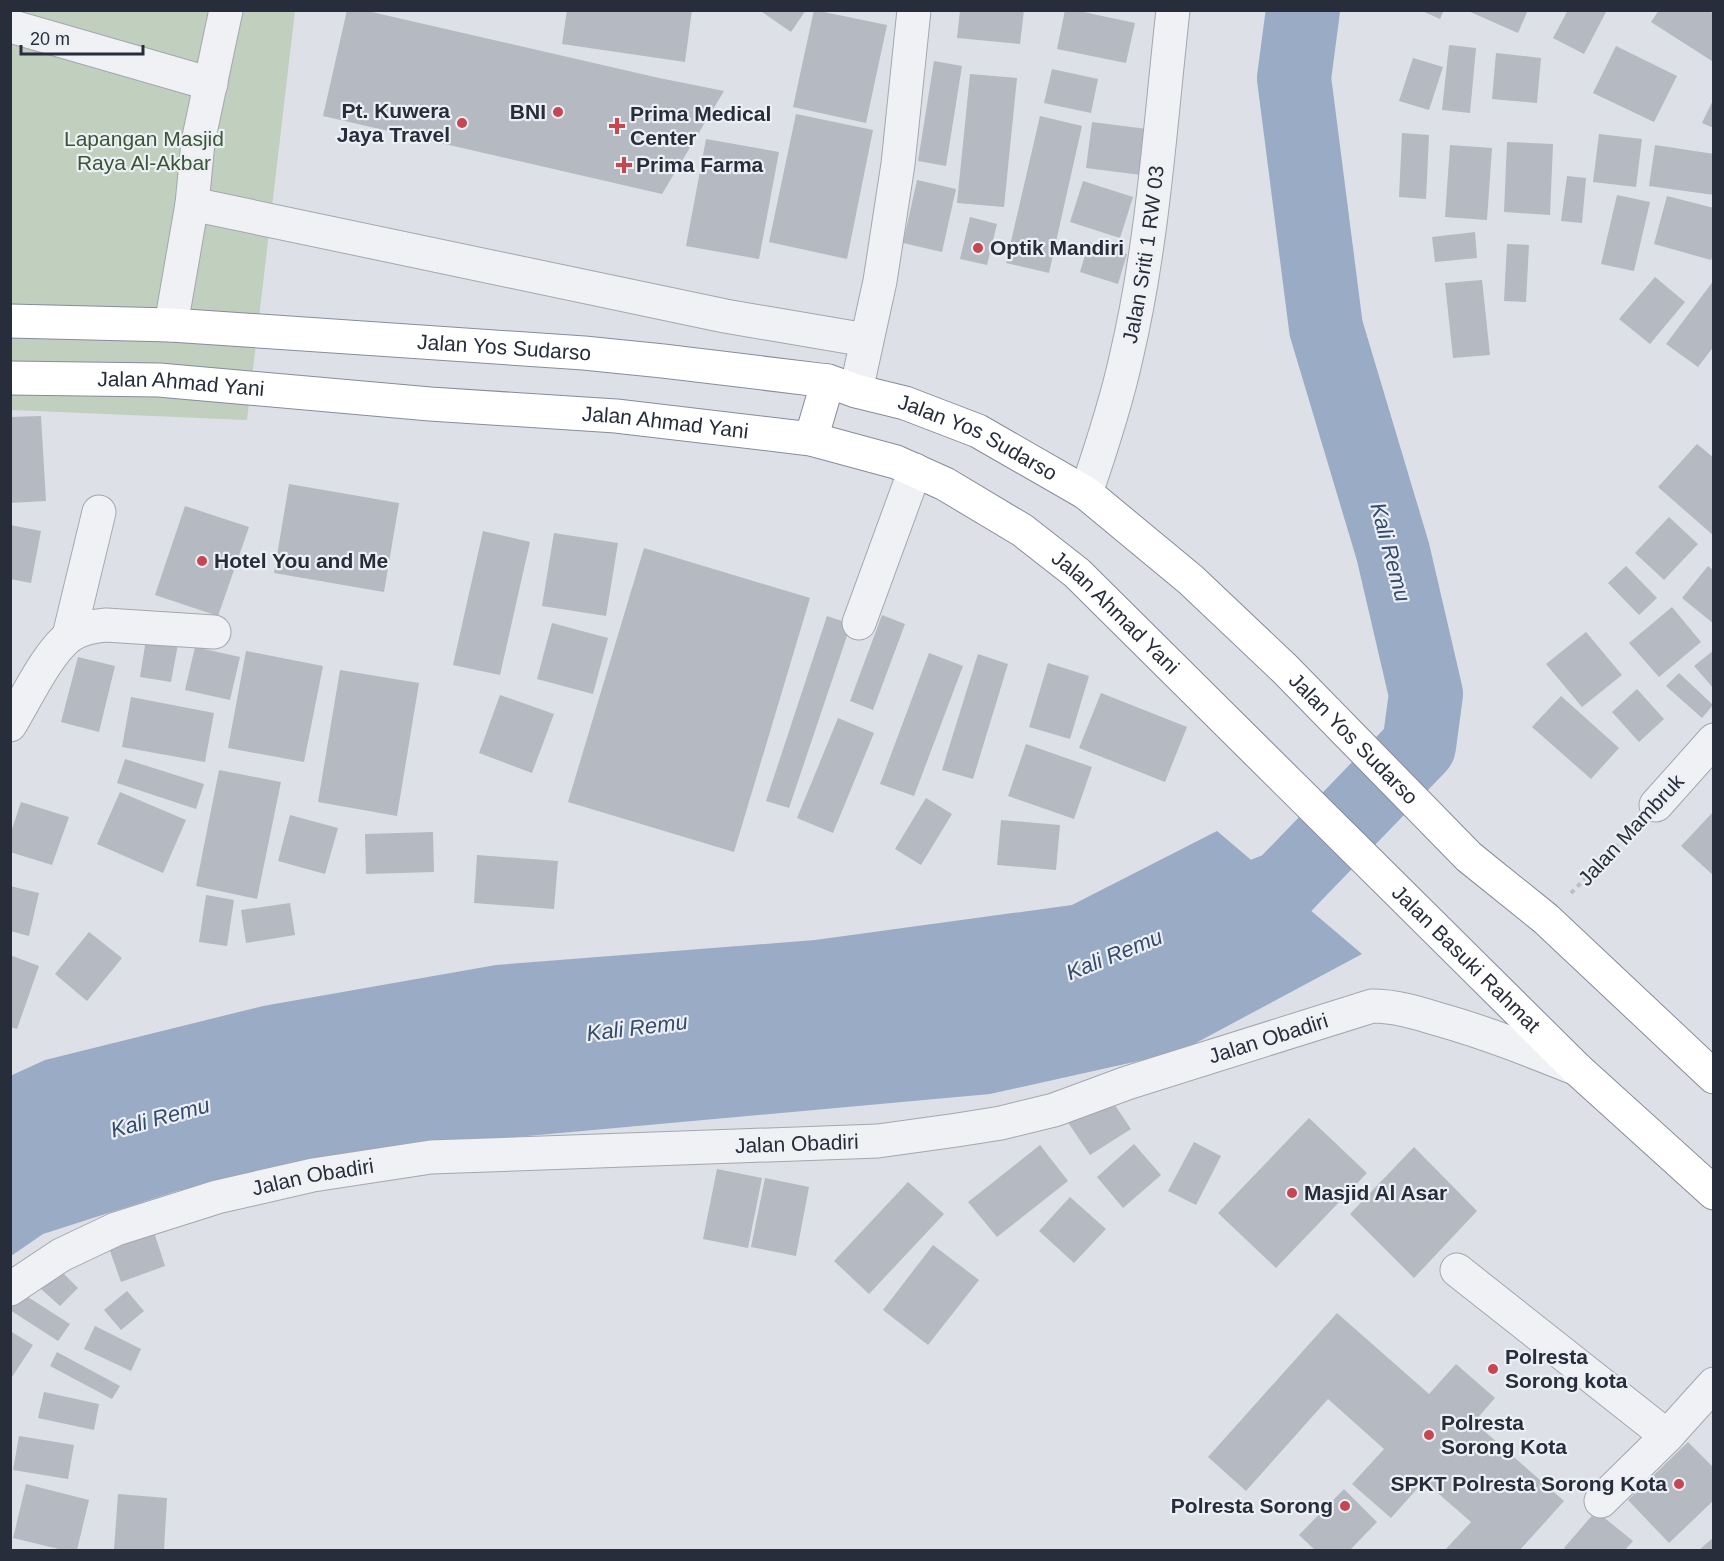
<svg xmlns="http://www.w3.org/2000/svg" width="1724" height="1561" font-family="Arial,sans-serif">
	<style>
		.green { fill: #c1cfbe }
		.water { fill: #99abc5 }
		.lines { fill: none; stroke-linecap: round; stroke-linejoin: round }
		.river { stroke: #99abc5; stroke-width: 74 }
		.building { fill: #b4b9c2 }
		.minor-casing { stroke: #a3a7af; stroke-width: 35 }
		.highway-casing { stroke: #858c9c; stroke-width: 35 }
		.path { stroke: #bbbec4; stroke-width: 4; stroke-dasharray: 4.5 4.5; stroke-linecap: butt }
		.minor { stroke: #eff1f4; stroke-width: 33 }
		.highway { stroke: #fff; stroke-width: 33 }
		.poi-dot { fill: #c64651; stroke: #eceff4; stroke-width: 2 }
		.labels { text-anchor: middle; stroke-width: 4.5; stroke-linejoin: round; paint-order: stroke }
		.poi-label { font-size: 21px; font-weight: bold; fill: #272d3b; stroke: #eceff4; text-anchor: start }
		.park-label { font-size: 21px; fill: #395635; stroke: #eceff4 }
		.street-label { font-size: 21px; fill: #272d3b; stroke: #eceff4 }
		.water-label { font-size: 22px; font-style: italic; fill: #344a6d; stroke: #eceff4 }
	</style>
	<rect width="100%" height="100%" fill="#dde0e6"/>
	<polygon class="green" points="11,11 295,11 247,420 11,410"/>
	<polygon class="water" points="1217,831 1362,954 1179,1052 990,1094 440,1144 177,1191 43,1234 11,1256 10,1076 45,1060 263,1006 496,965 815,940 1072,905"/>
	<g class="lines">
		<polyline class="river" points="1187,925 1283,887 1419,746 1426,694 1393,552 1326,328 1294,78 1303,10"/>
	</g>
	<g class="building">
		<polygon points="347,10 363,10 659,78 724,91 662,194 323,116"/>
		<polygon points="567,10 692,10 685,62 562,44"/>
		<polygon points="759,10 806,10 791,32"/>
		<polygon points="814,10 887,25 866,123 793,107"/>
		<polygon points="960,10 1024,10 1020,44 957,38"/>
		<polygon points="1065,10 1074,10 1135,23 1126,63 1057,49"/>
		<polygon points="1420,10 1444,10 1440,19"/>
		<polygon points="1466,10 1528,10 1518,33"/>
		<polygon points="1568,10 1607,10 1584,54 1553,38"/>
		<polygon points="1659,10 1707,10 1714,14 1712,61 1651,22"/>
		<polygon points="1449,45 1476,48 1470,113 1442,110"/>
		<polygon points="1616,46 1677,76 1654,122 1593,93"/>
		<polygon points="1496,53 1541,58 1537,103 1492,99"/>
		<polygon points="1413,58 1443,67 1429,110 1399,101"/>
		<polygon points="934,61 962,66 946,166 918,161"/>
		<polygon points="1052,69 1098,79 1091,113 1044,103"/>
		<polygon points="970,74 1017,78 1004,207 957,203"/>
		<polygon points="1714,98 1714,128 1702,123"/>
		<polygon points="796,114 873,130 847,259 769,242"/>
		<polygon points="1040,116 1082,126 1049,273 1006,263"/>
		<polygon points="1092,122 1147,129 1141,175 1086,168"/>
		<polygon points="1402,133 1429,135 1426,199 1399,197"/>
		<polygon points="1599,134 1642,139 1636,187 1593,182"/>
		<polygon points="706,139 779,152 759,259 686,246"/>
		<polygon points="1507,142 1553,144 1550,215 1504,212"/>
		<polygon points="1450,145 1492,148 1487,220 1445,217"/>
		<polygon points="1655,145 1714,154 1714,195 1649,186"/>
		<polygon points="1567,176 1586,178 1582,223 1561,221"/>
		<polygon points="917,180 956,189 942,252 903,243"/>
		<polygon points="1083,181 1133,197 1120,238 1070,222"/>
		<polygon points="1617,195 1650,202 1634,271 1601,264"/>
		<polygon points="1667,196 1714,208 1714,252 1711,260 1654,244"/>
		<polygon points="970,217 997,224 987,265 960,259"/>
		<polygon points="1475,232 1477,258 1435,262 1432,237"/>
		<polygon points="1089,242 1127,254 1118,284 1080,272"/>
		<polygon points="1507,244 1529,245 1526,302 1504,301"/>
		<polygon points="1655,277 1685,302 1650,344 1619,319"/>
		<polygon points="1482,280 1490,355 1453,358 1445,283"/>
		<polygon points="1714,280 1714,346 1698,367 1666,344"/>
		<polygon points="41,416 46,501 10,503 10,417"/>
		<polygon points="1697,444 1714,458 1714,536 1658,487"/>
		<polygon points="289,484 399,503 384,592 274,573"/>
		<polygon points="185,506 249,527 218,616 155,595"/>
		<polygon points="1669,517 1698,544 1664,580 1635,553"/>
		<polygon points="10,525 41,531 31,583 10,579"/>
		<polygon points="483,531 530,542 500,675 453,665"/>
		<polygon points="554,533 618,543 606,616 542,606"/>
		<polygon points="644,548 810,598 734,852 568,802"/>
		<polygon points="1626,566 1657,598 1639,615 1608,583"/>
		<polygon points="1708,566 1714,571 1714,624 1682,598"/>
		<polygon points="1672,607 1701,642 1659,677 1629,643"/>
		<polygon points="882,615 905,624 873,710 850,701"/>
		<polygon points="827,616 851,624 789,808 766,801"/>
		<polygon points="552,623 608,638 593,694 537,679"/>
		<polygon points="1586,632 1622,675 1582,707 1546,664"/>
		<polygon points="146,639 178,644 171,682 140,677"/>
		<polygon points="195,647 240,657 230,700 185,690"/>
		<polygon points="1714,650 1714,689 1694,666"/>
		<polygon points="246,651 323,666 304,762 228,748"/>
		<polygon points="929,653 963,666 914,796 880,784"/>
		<polygon points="978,654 1008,664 973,779 942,770"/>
		<polygon points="78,657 115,666 99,732 61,722"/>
		<polygon points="1048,663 1089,676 1070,739 1029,727"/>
		<polygon points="340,670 419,683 397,816 318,802"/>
		<polygon points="1679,673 1713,705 1702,718 1666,686"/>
		<polygon points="1637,689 1664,719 1639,742 1612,712"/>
		<polygon points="1101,693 1187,727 1165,782 1079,748"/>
		<polygon points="500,695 554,714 532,773 479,753"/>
		<polygon points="1561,696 1619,748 1591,779 1532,727"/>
		<polygon points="131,697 214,713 205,762 122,747"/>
		<polygon points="838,718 874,733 833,833 797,818"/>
		<polygon points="1026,744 1092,767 1074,819 1008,796"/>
		<polygon points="125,759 204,784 196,809 117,783"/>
		<polygon points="219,770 281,782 257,899 196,886"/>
		<polygon points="120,792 186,820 163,873 97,844"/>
		<polygon points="926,798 952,814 921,865 895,849"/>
		<polygon points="21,802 69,817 52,865 10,852 10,835"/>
		<polygon points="1714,811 1714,876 1681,846"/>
		<polygon points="290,815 338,828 325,874 278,861"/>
		<polygon points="1001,820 1060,825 1056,870 997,865"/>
		<polygon points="433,832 434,872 366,874 365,834"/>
		<polygon points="477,855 558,861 554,909 474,903"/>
		<polygon points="10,886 39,893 29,936 10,931"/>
		<polygon points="206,895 234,900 227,946 199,942"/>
		<polygon points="290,903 295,935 246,943 241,910"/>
		<polygon points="89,932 122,958 87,1001 55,974"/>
		<polygon points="10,955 39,966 17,1029 10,1027"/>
		<polygon points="1108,1095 1131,1129 1090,1155 1067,1121"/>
		<polygon points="1309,1118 1367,1173 1276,1268 1218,1213"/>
		<polygon points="1194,1142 1221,1156 1196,1205 1168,1191"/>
		<polygon points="1134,1144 1161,1175 1123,1208 1097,1177"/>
		<polygon points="1040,1145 1068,1181 997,1237 968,1202"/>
		<polygon points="1414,1147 1477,1211 1414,1278 1350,1214"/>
		<polygon points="717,1169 762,1178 748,1248 703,1239"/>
		<polygon points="765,1178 809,1187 796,1256 751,1247"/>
		<polygon points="908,1182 944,1214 869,1294 834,1261"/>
		<polygon points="1070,1197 1106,1229 1074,1263 1039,1231"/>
		<polygon points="154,1232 165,1266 121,1282 109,1248"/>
		<polygon points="933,1245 979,1280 928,1345 883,1310"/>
		<polygon points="58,1268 78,1288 60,1306 40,1288"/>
		<polygon points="127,1291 144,1311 121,1330 104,1310"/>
		<polygon points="20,1292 70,1324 58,1341 10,1310"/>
		<polygon points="1337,1313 1429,1394 1456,1364 1495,1398 1474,1422 1564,1501 1520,1550 1445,1550 1471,1522 1424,1481 1391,1518 1352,1484 1384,1449 1328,1399 1246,1491 1208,1457"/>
		<polygon points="95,1326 141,1349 131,1371 84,1349"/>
		<polygon points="10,1331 33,1345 10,1380"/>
		<polygon points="57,1352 120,1386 112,1399 50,1366"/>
		<polygon points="44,1392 99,1404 94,1430 38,1418"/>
		<polygon points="19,1436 74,1445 68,1479 13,1470"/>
		<polygon points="1688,1442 1714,1468 1714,1500 1669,1543 1628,1500"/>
		<polygon points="26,1484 89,1500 77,1550 63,1550 13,1538"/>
		<polygon points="1344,1489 1377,1522 1350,1550 1315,1550 1299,1535"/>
		<polygon points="118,1494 167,1498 164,1550 114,1550"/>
		<polygon points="1596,1511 1633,1541 1625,1550 1567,1550 1564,1548"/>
		<polygon points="1714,1537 1714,1550 1699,1550"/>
	</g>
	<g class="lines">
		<defs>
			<g id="minor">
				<polyline points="10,26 211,84"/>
				<polyline points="192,204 725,316 866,340"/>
				<polyline points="171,325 192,204 198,142 226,10"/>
				<polyline points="856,391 880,281 898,164 914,10"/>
				<path id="s1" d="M1086,493C1101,449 1116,404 1126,358C1153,244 1160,126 1173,10"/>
				<polyline points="859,623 915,470"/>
				<polyline points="69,636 99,512"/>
				<path d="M10,725C25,701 48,651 71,635C82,628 93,626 106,625L214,632"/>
				<polyline points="1656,805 1714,740"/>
				<polyline points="1457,1270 1667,1436"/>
				<path id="s2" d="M10,1289L61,1255L116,1229L217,1197L313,1175L431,1157L878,1141L957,1130L1001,1123L1054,1110L1127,1083L1372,1006C1396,1006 1418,1013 1441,1020C1487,1033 1532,1051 1577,1069"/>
				<polyline points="1601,1501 1667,1436 1714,1384"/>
			</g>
			<g id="highway">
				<path id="s3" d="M10,321L171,325L584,353L663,361L828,381L856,391L905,403L978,431L1086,493L1191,580L1285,669L1469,857L1546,919L1714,1077"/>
				<path id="s4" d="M10,378L159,380L430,404L616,416L811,439L896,462L945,484L1022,530L1077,573L1577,1069L1714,1193"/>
				<polyline points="811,439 828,381"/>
			</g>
		</defs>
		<use href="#minor" class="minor-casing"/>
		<use href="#highway" class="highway-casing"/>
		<polyline class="path" points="1571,893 1631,832"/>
		<use href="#minor" class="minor"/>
		<use href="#highway" class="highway"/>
	</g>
	<g class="poi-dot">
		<circle cx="558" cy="112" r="6"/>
		<circle cx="462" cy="123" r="6"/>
		<path d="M614 117h6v6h6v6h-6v6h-6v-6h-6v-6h6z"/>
		<path d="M621 156h6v6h6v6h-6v6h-6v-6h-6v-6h6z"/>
		<circle cx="978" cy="248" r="6"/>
		<circle cx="202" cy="561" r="6"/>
		<circle cx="1292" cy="1193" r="6"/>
		<circle cx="1493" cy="1369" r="6"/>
		<circle cx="1429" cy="1435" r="6"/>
		<circle cx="1679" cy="1484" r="6"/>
		<circle cx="1345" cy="1506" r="6"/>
	</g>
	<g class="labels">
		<g class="poi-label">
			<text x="450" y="118" text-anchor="end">Pt. Kuwera<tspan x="450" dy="24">Jaya Travel</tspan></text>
			<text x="546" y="119" text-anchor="end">BNI</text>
			<text x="630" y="121">Prima Medical<tspan x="630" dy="24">Center</tspan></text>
			<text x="636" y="172">Prima Farma</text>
			<text x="990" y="255">Optik Mandiri</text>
			<text x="214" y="568">Hotel You and Me</text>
			<text x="1304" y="1200">Masjid Al Asar</text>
			<text x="1505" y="1364">Polresta<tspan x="1505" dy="24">Sorong kota</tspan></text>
			<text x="1441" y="1430">Polresta<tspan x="1441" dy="24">Sorong Kota</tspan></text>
			<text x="1667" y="1491" text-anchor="end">SPKT Polresta Sorong Kota</text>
			<text x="1333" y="1513" text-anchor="end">Polresta Sorong</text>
		</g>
		<g class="park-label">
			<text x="144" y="146">Lapangan Masjid<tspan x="144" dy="24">Raya Al-Akbar</tspan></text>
		</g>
		<g class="street-label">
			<text dy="7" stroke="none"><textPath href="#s1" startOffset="246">Jalan Sriti 1 RW 03</textPath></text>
			<text dy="7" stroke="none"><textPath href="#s3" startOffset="495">Jalan Yos Sudarso</textPath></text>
			<text dy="7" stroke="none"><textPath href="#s4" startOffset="171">Jalan Ahmad Yani</textPath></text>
			<text dy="7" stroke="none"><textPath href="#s4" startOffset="657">Jalan Ahmad Yani</textPath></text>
			<text dy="7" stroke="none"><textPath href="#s3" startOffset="981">Jalan Yos Sudarso</textPath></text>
			<text dy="7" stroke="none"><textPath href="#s4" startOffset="1160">Jalan Ahmad Yani</textPath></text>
			<text dy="7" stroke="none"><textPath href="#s3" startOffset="1467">Jalan Yos Sudarso</textPath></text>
			<text transform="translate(1631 830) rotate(-47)" y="7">Jalan Mambruk</text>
			<text dy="7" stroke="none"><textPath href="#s4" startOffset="1653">Jalan Basuki Rahmat</textPath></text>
			<text dy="7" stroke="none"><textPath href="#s2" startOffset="1298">Jalan Obadiri</textPath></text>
			<text dy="7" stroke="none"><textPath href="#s2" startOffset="812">Jalan Obadiri</textPath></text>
			<text dy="7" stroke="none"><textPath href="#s2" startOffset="326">Jalan Obadiri</textPath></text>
		</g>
		<g class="water-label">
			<text transform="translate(1391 552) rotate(75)" y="8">Kali Remu</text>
			<text transform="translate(1114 954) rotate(-22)" y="8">Kali Remu</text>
			<text transform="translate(637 1027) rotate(-7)" y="8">Kali Remu</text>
			<text transform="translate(160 1117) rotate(-15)" y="8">Kali Remu</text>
		</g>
	</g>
	<rect width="1724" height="1561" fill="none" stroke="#272d3b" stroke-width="24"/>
	<path d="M21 45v9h122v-9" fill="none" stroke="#272d3b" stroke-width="3"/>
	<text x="30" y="45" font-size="18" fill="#272d3b" stroke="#eceff4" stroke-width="4.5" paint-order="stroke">20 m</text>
</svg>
